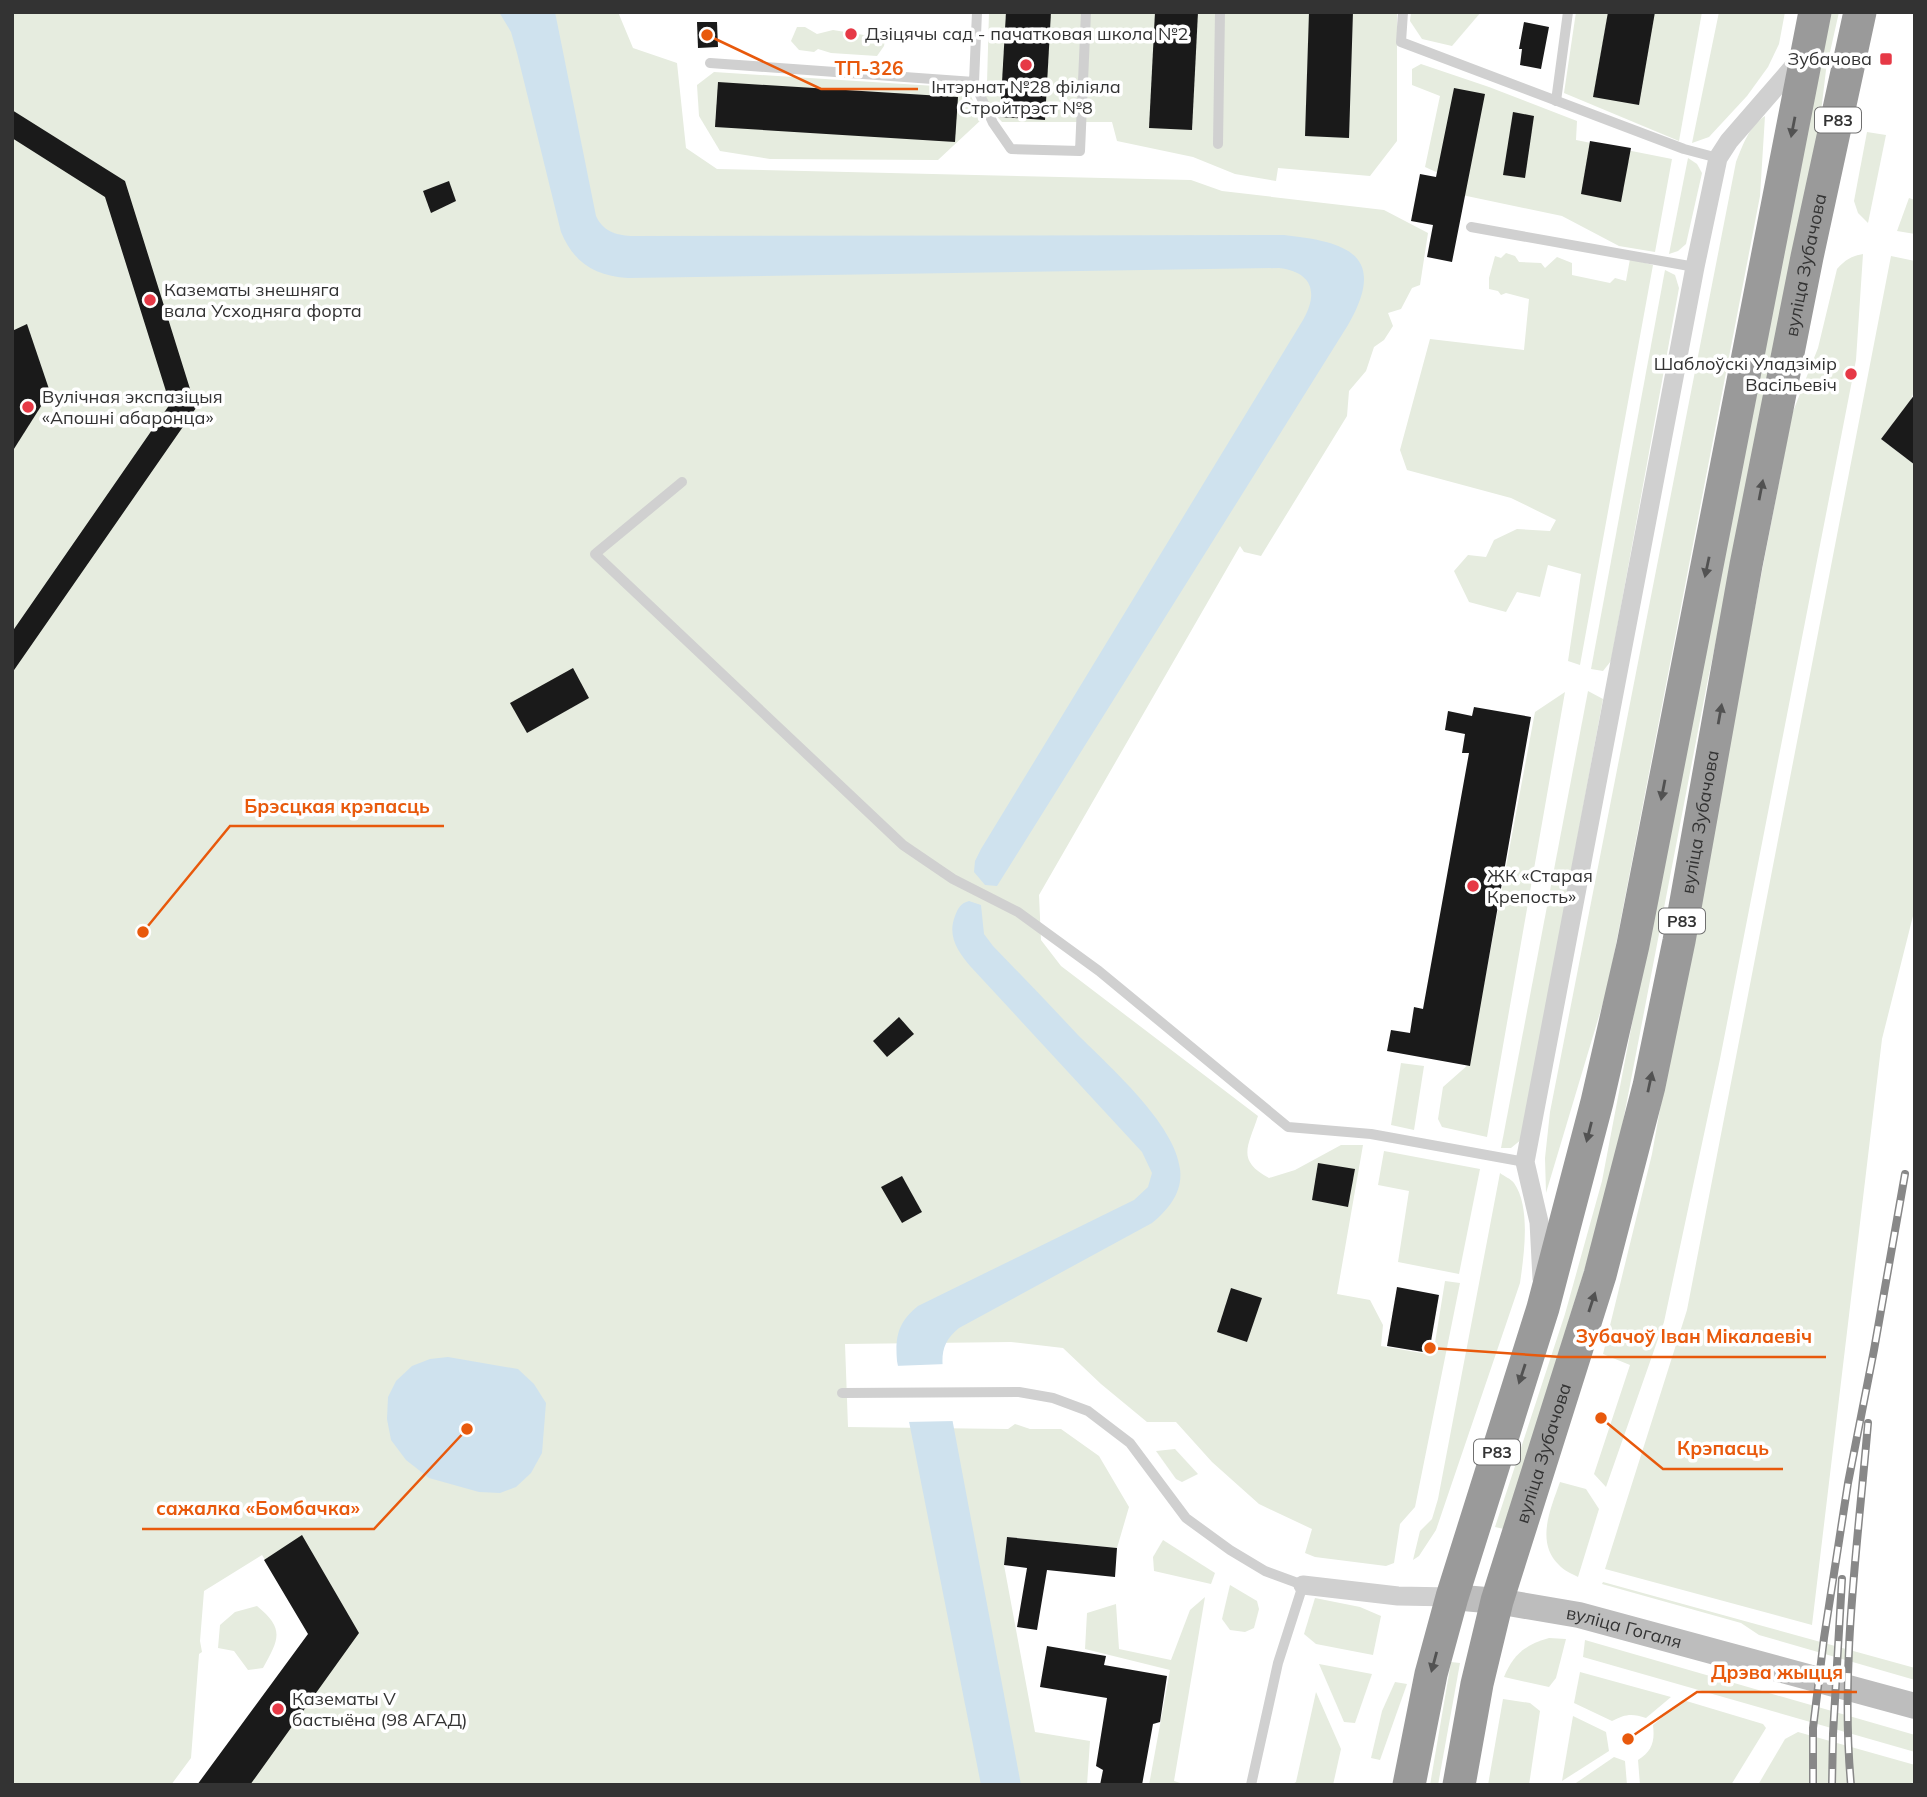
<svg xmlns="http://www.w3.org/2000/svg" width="1927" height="1797" font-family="Mulish,sans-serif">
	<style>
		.green { fill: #e6ecdf }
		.water { fill: #cfe2ee }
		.pier { fill: #fff }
		.building { fill: #1a1a1a }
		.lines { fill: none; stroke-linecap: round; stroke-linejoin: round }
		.lane { stroke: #d0d0d0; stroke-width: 10 }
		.street { stroke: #d0d0d0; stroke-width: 19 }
		.secondary { stroke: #bdbdbd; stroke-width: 26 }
		.highway { stroke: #9a9a9a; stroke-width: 33 }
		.rail-casing { stroke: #888; stroke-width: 8 }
		.rail { stroke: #fff; stroke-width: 5; stroke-dasharray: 16; stroke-linecap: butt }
		.oneway { fill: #525252 }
		.poi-dot { fill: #e63946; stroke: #fff; stroke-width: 2.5 }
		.labels { text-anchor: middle; stroke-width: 7; stroke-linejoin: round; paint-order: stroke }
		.shield { fill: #fff; stroke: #707070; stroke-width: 2 }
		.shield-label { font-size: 16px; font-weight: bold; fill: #333 }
		.poi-label { font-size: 18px; fill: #333; stroke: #fff; text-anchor: start }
		.street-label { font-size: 18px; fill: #333; stroke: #fff }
		.leader { fill: none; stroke: #e8590c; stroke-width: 2.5 }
		.callout-dot { fill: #e8590c; stroke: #fff; stroke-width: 2.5 }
		.callout-label { font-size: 19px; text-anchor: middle; font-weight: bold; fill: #e8590c; stroke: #fff; stroke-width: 7; stroke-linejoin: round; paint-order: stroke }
	</style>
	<rect width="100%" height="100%" fill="#fff"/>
	<g class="green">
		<path d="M12,12H618L633,48L677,63L686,148L717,169L1191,180L1222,191L1384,210L1428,233L1420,285L1412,288L1401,309L1388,313L1393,326L1384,340L1374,347L1366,371L1349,391L1347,416L1261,556L1244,552L1240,546L1039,895L1041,940L1061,966L1258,1116C1248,1147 1236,1160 1269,1178L1295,1170L1341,1145H1363L1337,1294L1370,1300L1383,1325L1381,1346L1433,1355L1445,1281L1460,1283L1415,1507L1400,1524L1394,1563L1386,1566L1315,1557L1305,1553L1312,1529L1259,1504L1212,1462L1176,1422H1147L1101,1384L1063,1348L1011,1342L845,1344L848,1427L1008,1429L1015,1424L1030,1429H1061L1099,1456L1129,1507L1117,1548L1007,1537L1004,1565L1035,1732L1090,1741L1087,1785H201L313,1636L262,1555L204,1591L200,1641L202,1652L199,1654L191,1758L171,1785H12Z"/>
		<polygon points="989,12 1397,12 1397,141 1370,176 1278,168 1276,181 1235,174 1193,157 1117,141 1112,122 1002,122 983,101 987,83"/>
		<polygon points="1411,12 1481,12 1452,46 1422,39 1410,21"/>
		<polygon points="1576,12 1702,12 1679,141 1564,93"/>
		<polygon points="1719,12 1785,12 1779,44 1768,67 1747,96 1709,137 1692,143"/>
		<polygon points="1829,12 1839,12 1826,70 1813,179 1707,684 1611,1184 1504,1529 1495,1527 1565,1314 1602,1181 1729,515"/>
		<polygon points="797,27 805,27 817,34 833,30 864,35 876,29 886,34 884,46 877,56 831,53 818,49 814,52 799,50 791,41"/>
		<polygon points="1421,64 1489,87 1577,121 1576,140 1672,159 1655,252 1619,246 1562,216 1443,191 1445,176 1425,167 1440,96 1412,85 1412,69"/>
		<polygon points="714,72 967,88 982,119 938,160 770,159 720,151 699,116 697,85"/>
		<path d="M1765,116L1760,196L1608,986L1546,1193L1545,1158L1550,1112L1736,162C1743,145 1749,126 1765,116Z"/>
		<polygon points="1867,132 1886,135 1868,223 1858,213 1854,201"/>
		<polygon points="1688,158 1697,164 1702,173 1686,244 1678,251 1669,254"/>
		<polygon points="1909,198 1915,200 1915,234 1897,231"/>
		<polygon points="1506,253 1515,256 1519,262 1541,263 1545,268 1557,257 1572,263 1572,275 1610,283 1615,278 1626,281 1630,259 1653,265 1580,665 1568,661 1581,574 1548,565 1540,597 1517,592 1506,612 1469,602 1454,571 1468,555 1486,557 1494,540 1517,529 1550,531 1556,520 1511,498 1407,470 1400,450 1430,339 1524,350 1529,299 1506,293 1501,295 1498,291 1489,289 1489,278 1495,256 1501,258"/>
		<path d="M1863,254L1856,360L1720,1059L1664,1322L1606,1487L1594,1474L1630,1365L1603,1354L1652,1154L1671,1047L1792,414L1818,348L1837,269C1845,260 1851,256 1863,254Z"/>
		<polygon points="1891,256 1915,261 1915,388 1911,400 1881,439 1915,465 1915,908 1882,1039 1812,1625 1605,1569 1687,1310"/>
		<polygon points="1665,270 1675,275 1679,288 1611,661 1603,671 1591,669"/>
		<polygon points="1588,691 1603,699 1522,1139 1511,1148 1501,1148"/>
		<polygon points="1565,692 1487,1137 1442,1127 1438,1119 1443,1087 1469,1064 1535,712"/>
		<polygon points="1401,1063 1424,1066 1414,1130 1391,1125"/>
		<polygon points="1384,1151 1480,1169 1459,1274 1398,1262 1409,1191 1378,1185"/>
		<path d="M1500,1173C1504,1176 1511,1179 1514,1183C1531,1207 1524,1255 1520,1283L1436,1530L1419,1556L1413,1560L1420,1531L1432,1519L1438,1499Z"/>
		<polygon points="1175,1449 1198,1474 1182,1482 1176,1479 1156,1451"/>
		<path d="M1560,1482L1586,1489L1599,1509L1578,1577C1572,1574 1563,1570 1559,1565C1535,1542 1551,1508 1560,1482Z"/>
		<polygon points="1163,1540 1215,1573 1211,1584 1154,1571 1153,1557"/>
		<polygon points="1603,1582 1915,1668 1915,1680 1759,1635 1741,1623 1602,1584"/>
		<polygon points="1230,1585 1257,1601 1259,1609 1254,1628 1245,1632 1230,1630 1222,1619"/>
		<polygon points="1205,1597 1174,1781 1187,1785 1149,1785 1170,1670 1085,1649 1087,1613 1116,1604 1119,1649 1171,1660 1190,1610"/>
		<polygon points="1315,1598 1360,1607 1381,1616 1373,1655 1316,1644 1304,1634"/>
		<path d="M257,1606C285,1629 279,1639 263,1668L248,1670L234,1651L218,1648L220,1625L235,1612Z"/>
		<path d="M1549,1638L1566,1639L1556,1678L1549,1687L1504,1677C1513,1655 1526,1644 1549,1638Z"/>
		<polygon points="1585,1640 1915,1735 1915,1752 1583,1657"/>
		<polygon points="1451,1662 1460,1663 1438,1785 1430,1785"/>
		<polygon points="1319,1664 1372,1674 1355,1723 1344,1722"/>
		<path d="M1580,1672L1671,1697L1646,1718C1632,1713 1625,1714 1612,1721L1574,1703Z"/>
		<polygon points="1395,1682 1407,1684 1380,1760 1371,1758 1382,1711"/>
		<polygon points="1316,1692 1341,1749 1333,1785 1291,1785 1296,1782"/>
		<polygon points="1503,1699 1530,1703 1540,1711 1529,1785 1488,1785"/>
		<path d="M1683,1700L1763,1724L1766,1728L1731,1785H1640L1638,1760C1652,1751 1655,1742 1653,1725Z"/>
		<polygon points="1573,1716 1606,1732 1609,1751 1562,1781"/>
		<polygon points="1798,1732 1915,1765 1915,1785 1758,1785 1785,1739"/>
		<polygon points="1614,1757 1625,1761 1627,1785 1573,1785"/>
	</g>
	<g class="water">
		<path d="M499,12H555L596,216C603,231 615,235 631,236L1284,235C1348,242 1388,255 1348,325L997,886L985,885L974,872L975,861L981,849L1303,320C1319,292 1312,272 1279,268L628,278C595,276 574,263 561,232L517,53L511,32Z"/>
		<path d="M969,901L981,905L984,934L993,946C1022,976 1050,1005 1078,1035C1109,1066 1175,1124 1180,1169C1183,1192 1169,1209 1152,1223L959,1328C944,1340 941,1352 943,1370L1021,1785H981L897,1361C895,1337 898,1322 918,1306L1134,1200L1148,1187L1152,1173L1142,1152L971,967C958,952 947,936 955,916C958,908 961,903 969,901Z"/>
		<polygon points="448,1357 518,1369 534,1384 546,1403 542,1453 531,1473 516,1487 500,1493 479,1492 429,1478 406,1460 391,1440 387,1419 388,1397 396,1381 412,1366 430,1359"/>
	</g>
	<polygon class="pier" points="946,1364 956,1421 905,1422 894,1366"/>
	<g class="building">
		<polygon points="1006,12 1051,12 1045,120 1000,117"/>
		<polygon points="1155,12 1198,12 1192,130 1149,128"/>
		<polygon points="1309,12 1353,12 1349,138 1305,136"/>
		<polygon points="1608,12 1655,12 1639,105 1593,97"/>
		<polygon points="697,22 717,22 718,47 698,48"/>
		<polygon points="1524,22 1549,27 1541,69 1520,65 1522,49 1519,49"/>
		<polygon points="718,82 958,97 955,142 715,127"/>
		<polygon points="1454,88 1485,94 1452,262 1427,257 1433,225 1411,221 1420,174 1436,177"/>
		<polygon points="12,110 125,181 196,408 12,673 12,632 170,404 105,197 12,138"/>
		<polygon points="1513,112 1534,116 1525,178 1503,175"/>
		<polygon points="1590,141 1631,148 1621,202 1581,194"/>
		<polygon points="449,181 456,201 431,213 423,191"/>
		<polygon points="27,324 50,392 12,452 12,331"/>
		<polygon points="1915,394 1915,465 1881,439"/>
		<polygon points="573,668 589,698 527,733 510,703"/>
		<polygon points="1474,707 1531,717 1470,1066 1387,1051 1391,1030 1410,1033 1414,1007 1423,1009 1469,753 1462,753 1465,734 1445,730 1448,711 1472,716"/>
		<polygon points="899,1017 914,1034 887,1057 873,1041"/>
		<polygon points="1318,1163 1355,1169 1348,1207 1312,1200"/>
		<polygon points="902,1176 922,1212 902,1223 881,1187"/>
		<polygon points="1397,1287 1439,1295 1429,1353 1387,1346"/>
		<polygon points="1231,1288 1262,1298 1247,1342 1217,1332"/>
		<polygon points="302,1535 359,1633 250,1785 197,1785 308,1634 264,1560"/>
		<polygon points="1007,1537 1117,1548 1115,1577 1047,1570 1037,1630 1017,1627 1027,1568 1004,1565"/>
		<polygon points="1047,1646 1106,1656 1104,1665 1167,1676 1160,1722 1153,1724 1142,1785 1100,1785 1103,1770 1096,1766 1107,1698 1040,1687"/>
	</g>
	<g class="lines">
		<g class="lane">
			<polyline points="1403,12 1401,42 1684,149 1718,158"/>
			<polyline points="710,63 974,82 977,12"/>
			<polyline points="974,82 993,123 1011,149 1080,151 1086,12"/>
			<polyline points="1556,101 1568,12"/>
			<polyline points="1218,144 1220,12"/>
			<polyline points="1471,227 1695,267"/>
			<polyline points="682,482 595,554 903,845 953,879 1018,912 1099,971 1288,1127 1371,1134 1525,1162"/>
			<polyline points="842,1393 1019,1392 1053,1398 1088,1411 1130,1443 1186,1518 1230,1550 1265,1571 1303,1585 1278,1663 1251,1785"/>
		</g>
		<g class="street">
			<polyline points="1542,1279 1539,1222 1525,1162 1695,267 1718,158 1729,141 1801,58"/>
			<polyline points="1303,1585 1398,1596 1452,1597"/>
		</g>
		<path class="secondary" id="s1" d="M1452,1597L1497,1601L1579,1615L1915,1706"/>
		<g class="highway">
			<polyline points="1409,1785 1431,1674 1452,1597 1543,1308 1597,1102 1633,945 1815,12"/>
			<path id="s2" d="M1459,1785L1477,1684L1497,1601L1600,1275L1649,1086L1679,941L1746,565L1807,257L1860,12"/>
		</g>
		<defs>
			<g id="rail">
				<polyline points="1813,1785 1813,1728 1824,1638 1848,1483 1874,1350 1905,1174"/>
				<polyline points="1832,1785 1833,1734 1842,1579"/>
				<path d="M1851,1785C1840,1665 1858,1543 1868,1423"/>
			</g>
		</defs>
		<use href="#rail" class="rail-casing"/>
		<use href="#rail" class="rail"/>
	</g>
	<defs><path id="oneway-solid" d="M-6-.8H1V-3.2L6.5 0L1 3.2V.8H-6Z" transform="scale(1.75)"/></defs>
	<g class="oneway">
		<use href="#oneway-solid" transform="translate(1793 127) rotate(101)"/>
		<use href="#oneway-solid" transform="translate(1761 490) rotate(-79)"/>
		<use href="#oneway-solid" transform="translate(1707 567) rotate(102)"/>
		<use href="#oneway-solid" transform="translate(1720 714) rotate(-80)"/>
		<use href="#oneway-solid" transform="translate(1663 790) rotate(101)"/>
		<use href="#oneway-solid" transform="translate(1650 1082) rotate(-78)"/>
		<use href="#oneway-solid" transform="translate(1589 1132) rotate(104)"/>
		<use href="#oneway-solid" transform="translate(1592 1302) rotate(-72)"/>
		<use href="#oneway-solid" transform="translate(1522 1374) rotate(108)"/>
		<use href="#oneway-solid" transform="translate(1434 1662) rotate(105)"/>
	</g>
	<g class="poi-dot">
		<circle cx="851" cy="34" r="7"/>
		<rect x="1879" y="52" width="14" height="14" rx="3.5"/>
		<circle cx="1026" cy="65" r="7"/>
		<circle cx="150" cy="300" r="7"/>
		<circle cx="1851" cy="374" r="7"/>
		<circle cx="28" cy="407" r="7"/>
		<circle cx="1473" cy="886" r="7"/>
		<circle cx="278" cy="1709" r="7"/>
	</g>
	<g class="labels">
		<g class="shield">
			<rect x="1815" y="107.5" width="46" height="25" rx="5"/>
			<rect x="1659" y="908.5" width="46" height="25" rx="5"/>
			<rect x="1474" y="1439.5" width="46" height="25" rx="5"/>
		</g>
		<g class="shield-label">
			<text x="1838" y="126">Р83</text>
			<text x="1682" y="927">Р83</text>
			<text x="1497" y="1458">Р83</text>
		</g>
		<g class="poi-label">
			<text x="865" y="40">Дзіцячы сад - пачатковая школа №2</text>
			<text x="1872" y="65" text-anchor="end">Зубачова</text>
			<text x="1026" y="93" text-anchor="middle">Інтэрнат №28 фiлiяла<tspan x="1026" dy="21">Стройтрэст №8</tspan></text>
			<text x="164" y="296">Казематы знешняга<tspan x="164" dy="21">вала Усходняга форта</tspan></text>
			<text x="1837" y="370" text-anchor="end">Шаблоўскі Уладзімір<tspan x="1837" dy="21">Васільевіч</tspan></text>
			<text x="42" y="403">Вулічная экспазіцыя<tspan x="42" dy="21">«Апошні абаронца»</tspan></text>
			<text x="1487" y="882">ЖК «Старая<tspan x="1487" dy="21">Крепость»</tspan></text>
			<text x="292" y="1705">Казематы V<tspan x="292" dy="21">бастыёна (98 АГАД)</tspan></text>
		</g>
		<g class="street-label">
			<text dy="6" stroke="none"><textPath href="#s2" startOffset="1561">вуліца Зубачова</textPath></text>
			<text dy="6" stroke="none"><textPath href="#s2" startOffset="994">вуліца Зубачова</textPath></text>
			<text dy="6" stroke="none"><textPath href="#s2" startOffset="343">вуліца Зубачова</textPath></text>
			<text dy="6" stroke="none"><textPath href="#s1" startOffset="175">вуліца Гогаля</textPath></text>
		</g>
	</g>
	<path class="leader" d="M707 35L821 89H918M143 932L230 826H444M1430 1348L1561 1357H1826M1601 1418L1663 1469H1783M467 1429L374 1529H142M1628 1739L1697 1692H1857"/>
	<g class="callout-dot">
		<circle cx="707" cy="35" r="7"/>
		<circle cx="143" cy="932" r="7"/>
		<circle cx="1430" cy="1348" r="7"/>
		<circle cx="1601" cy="1418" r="7"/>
		<circle cx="467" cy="1429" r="7"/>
		<circle cx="1628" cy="1739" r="7"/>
	</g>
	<g class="callout-label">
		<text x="869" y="75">ТП-326</text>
		<text x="337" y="813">Брэсцкая крэпасць</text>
		<text x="1694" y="1343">Зубачоў Іван Мікалаевіч</text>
		<text x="1723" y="1455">Крэпасць</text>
		<text x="258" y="1515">сажалка «Бомбачка»</text>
		<text x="1777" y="1679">Дрэва жыцця</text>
	</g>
	<rect width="1927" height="1797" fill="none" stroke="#333333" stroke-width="28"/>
</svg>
